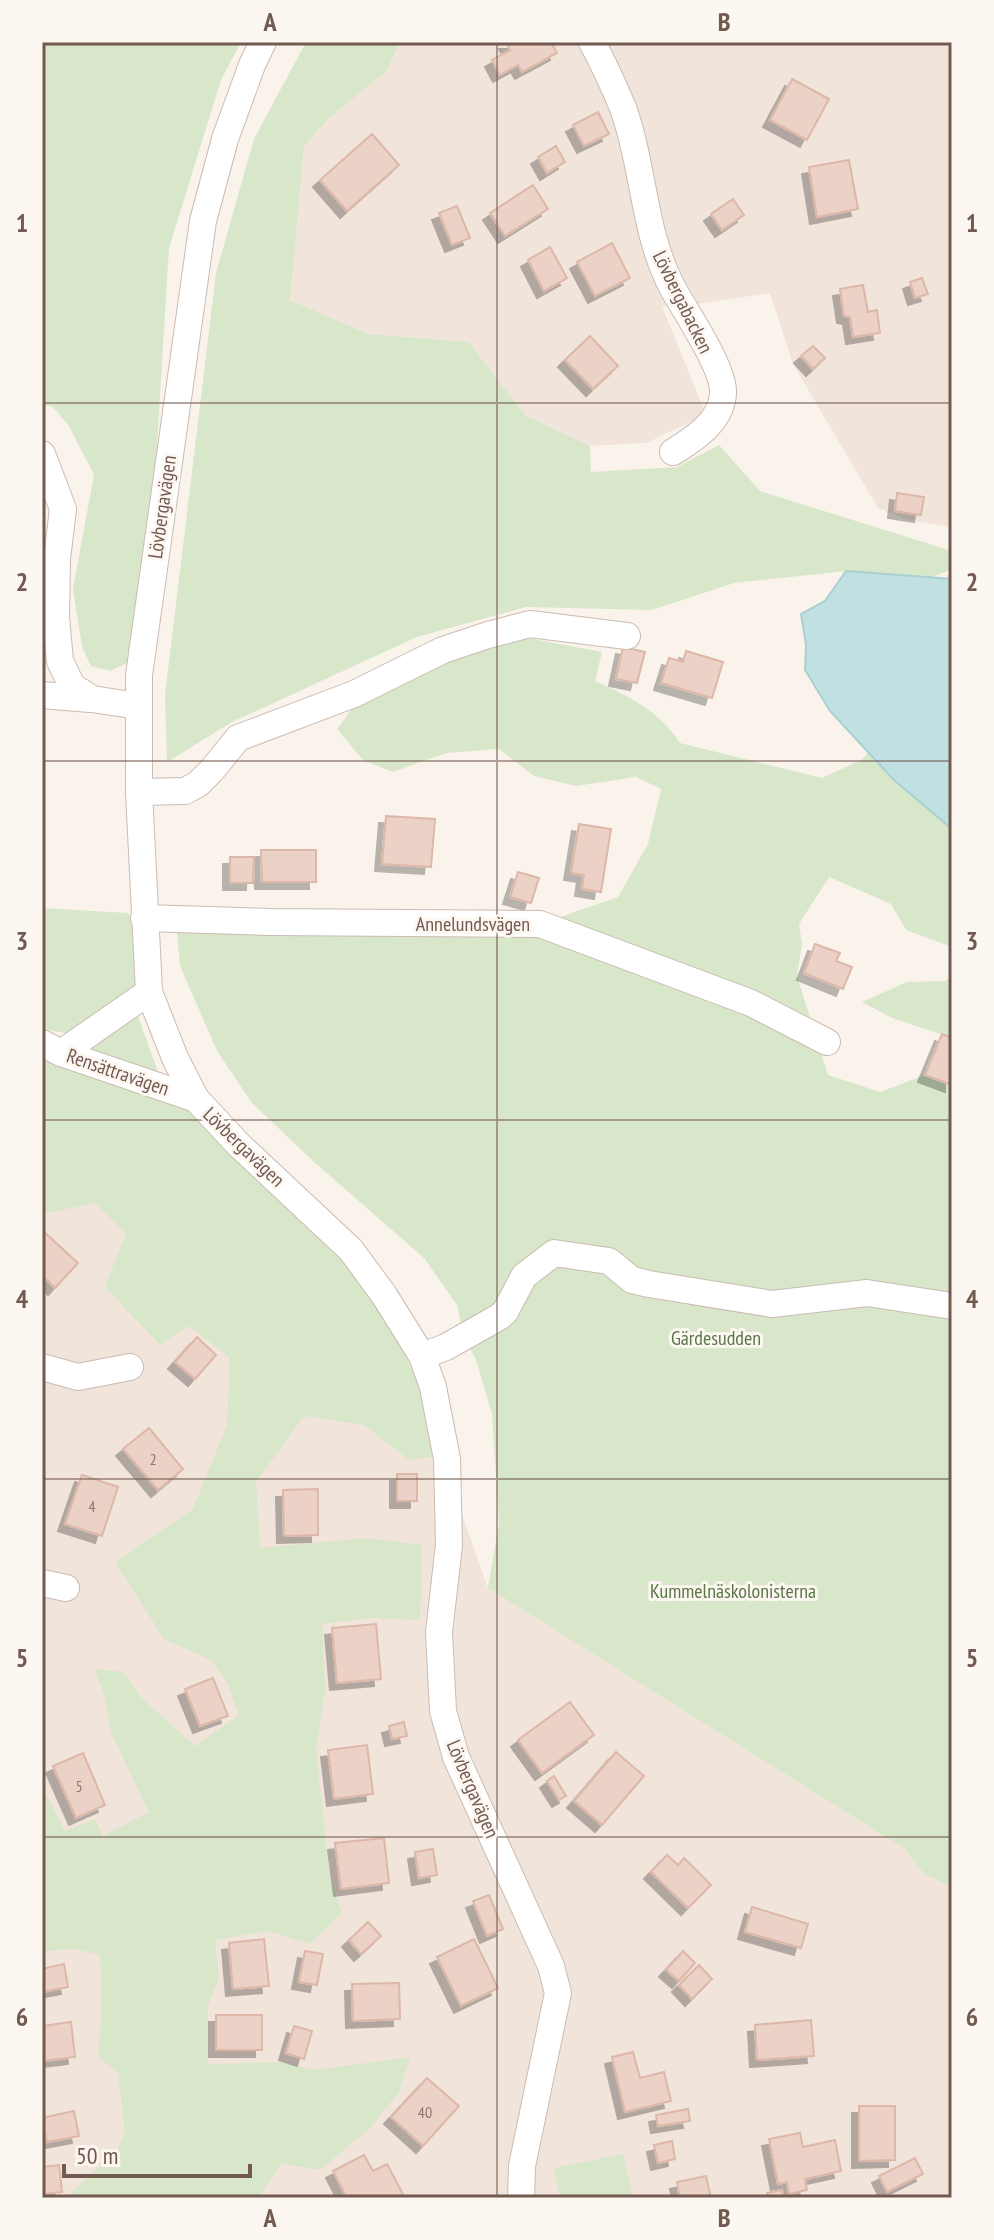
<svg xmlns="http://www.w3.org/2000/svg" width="994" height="2240" font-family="'PT Sans Narrow',sans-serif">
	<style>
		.residential { fill: #f1e4da }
		.green { fill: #d8e7ca }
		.water { fill: #c1e0e2; stroke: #a9d0d2; stroke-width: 2 }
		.building { fill: #ecd2c6; stroke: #ddb7a8; stroke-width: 2; filter: url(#shadow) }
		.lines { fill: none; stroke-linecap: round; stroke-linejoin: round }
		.minor-casing { stroke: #cbbbb2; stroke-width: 28 }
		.minor { stroke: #fff; stroke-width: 26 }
		.grid { fill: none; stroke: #725a51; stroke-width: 2; stroke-opacity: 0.55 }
		.labels { text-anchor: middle; stroke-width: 6; stroke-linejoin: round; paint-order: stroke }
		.number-label { font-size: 16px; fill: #90786e }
		.street-label { font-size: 20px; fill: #725a51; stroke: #fdf7f1 }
		.park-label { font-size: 20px; fill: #5b774a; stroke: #fdf7f1 }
		.neatline { fill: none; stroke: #725a51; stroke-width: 3 }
		.grid-label { font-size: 26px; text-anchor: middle; font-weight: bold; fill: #725a51 }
	</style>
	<defs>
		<filter id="shadow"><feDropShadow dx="-7" dy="7" stdDeviation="0" flood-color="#0004"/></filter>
	</defs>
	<rect width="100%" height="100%" fill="#faf3eb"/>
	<g class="residential">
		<polygon points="400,42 952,42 952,527 908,520 878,508 793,364 770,293 684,306 662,306 706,415 646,443 590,446 525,415 469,342 368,334 289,300 304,146 329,118 387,71"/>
		<polygon points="42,1066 441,1455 488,1588 905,1849 924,1874 952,1887 952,2198 42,2198"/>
	</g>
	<g class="green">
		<polygon points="42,42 241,42 221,80 169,248 155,478 129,662 110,671 91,666 82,647 73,589 94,475 69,426 52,406 42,406"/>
		<polygon points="306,42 400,42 387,71 329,118 304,146 290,300 368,334 469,342 525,415 590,446 591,472 677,467 719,445 760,491 952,551 952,569 930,578 846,571 734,583 652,610 526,607 417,637 232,722 167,762 165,695 216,273 254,139"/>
		<path d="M528,638L602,652L595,681C628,696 660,711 680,743L822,778L863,759L877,736L952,681V947L906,930L891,904L829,877L799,924L802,944L797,976L828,1075L880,1092L925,1075L952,1085V1887L924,1874L905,1849L488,1588L499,1523L492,1414L476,1360L463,1334L457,1305L424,1258L313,1161L252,1103L217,1051L180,966L176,923L540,924L618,897L648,844L661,789L636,777L576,786L534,776L499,749L446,753L393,772L363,760L337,729L354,706L469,652Z"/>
		<polygon points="42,908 129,913 141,955 134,992 66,1033 42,1029"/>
		<polygon points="952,976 952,1038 892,1018 862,1002 907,982 946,981"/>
		<polygon points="137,1013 161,1081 84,1053"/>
		<polygon points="46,1057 191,1108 209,1133 274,1193 342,1250 394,1331 425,1398 441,1455 409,1460 364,1425 304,1416 256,1482 260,1548 366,1538 422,1545 420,1620 371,1618 322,1624 325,1689 316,1750 330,1879 342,1913 310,1944 270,1931 215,1940 219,1978 208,2005 208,2064 279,2062 315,2070 410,2057 399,2092 369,2129 320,2170 281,2163 259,2198 66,2198 118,2149 125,2132 118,2073 98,2057 102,2008 100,1955 75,1949 42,1951 42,1786 65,1831 95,1819 103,1836 149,1812 111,1733 105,1696 94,1669 123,1672 143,1699 195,1746 239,1715 227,1682 211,1660 164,1639 115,1562 193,1509 227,1425 230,1358 189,1326 160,1345 105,1287 126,1233 95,1203 42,1214 42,1061"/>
		<polygon points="623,2154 633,2198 560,2198 554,2168"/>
	</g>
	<polygon class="water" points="846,571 952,579 952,829 894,780 830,711 805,670 806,645 801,614 825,601"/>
	<g class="building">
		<polygon points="506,42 551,42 557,53 522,72 518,65 500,75 492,60 510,50"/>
		<polygon points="792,79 829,99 807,140 770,120"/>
		<polygon points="598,112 609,134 584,146 573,125"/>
		<polygon points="372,134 399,165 347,211 320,180"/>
		<polygon points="556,146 565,162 547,173 538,157"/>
		<polygon points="849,160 858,209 817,217 809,167"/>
		<polygon points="533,185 548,209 505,236 490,213"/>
		<polygon points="733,199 744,215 722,230 711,214"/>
		<polygon points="457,206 470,238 452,245 439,213"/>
		<polygon points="612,243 630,278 595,296 577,262"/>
		<polygon points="550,247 567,278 544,291 528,260"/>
		<polygon points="922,278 928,294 915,298 910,282"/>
		<polygon points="863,285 868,312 877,310 880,333 853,337 850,317 844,316 840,289"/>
		<polygon points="590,336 618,366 593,389 565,360"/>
		<polygon points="813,346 825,358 813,369 801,356"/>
		<polygon points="897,493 924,497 921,515 895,511"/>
		<polygon points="623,647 645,652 637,683 616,679"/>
		<polygon points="686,651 723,662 712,698 661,683 669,658 683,662"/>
		<polygon points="386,816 435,819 431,867 382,864"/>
		<polygon points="579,824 611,829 601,892 582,889 584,875 571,873"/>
		<polygon points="261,850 316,850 316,882 262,882"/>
		<polygon points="230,857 254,857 253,883 230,883"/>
		<polygon points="518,872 539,878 531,903 510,897"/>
		<polygon points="815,944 840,953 836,961 852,967 843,989 804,973"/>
		<polygon points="942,1034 952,1038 952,1085 925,1075"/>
		<polygon points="42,1230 78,1263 55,1288 44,1277 42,1279"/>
		<polygon points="197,1337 216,1355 195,1379 175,1362"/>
		<polygon points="149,1428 183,1469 158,1490 123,1449"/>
		<rect x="397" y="1474" width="20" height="27"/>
		<polygon points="82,1475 118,1487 102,1536 65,1524"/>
		<polygon points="318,1489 318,1535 284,1536 283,1490"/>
		<polygon points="376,1624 381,1679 337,1683 332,1628"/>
		<polygon points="213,1678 228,1716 200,1726 185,1689"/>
		<polygon points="570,1702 594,1735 542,1773 518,1740"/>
		<polygon points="404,1722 407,1736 392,1739 389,1726"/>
		<polygon points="367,1745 373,1794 334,1799 328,1750"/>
		<polygon points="616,1752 644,1776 602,1825 574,1801"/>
		<polygon points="83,1753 105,1805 76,1818 53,1766"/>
		<polygon points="554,1776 566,1796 559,1800 547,1781"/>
		<polygon points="384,1838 389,1883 341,1889 335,1843"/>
		<polygon points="433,1849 437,1875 419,1878 415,1852"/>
		<polygon points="667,1855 678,1865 684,1858 711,1885 688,1908 651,1872"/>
		<polygon points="489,1895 503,1929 487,1936 473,1901"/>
		<polygon points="752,1907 808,1924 801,1948 745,1932"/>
		<polygon points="368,1922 381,1936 361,1954 349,1940"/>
		<polygon points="264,1939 269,1986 233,1989 229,1943"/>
		<polygon points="474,1939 498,1988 461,2006 437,1957"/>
		<polygon points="305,1951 323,1954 317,1985 299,1982"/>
		<polygon points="683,1951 695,1963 679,1981 666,1970"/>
		<polygon points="64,1964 68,1987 42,1992 42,1969"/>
		<polygon points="699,1965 712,1979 692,1999 679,1985"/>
		<polygon points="399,1983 400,2019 353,2021 352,1984"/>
		<rect x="216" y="2015" width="46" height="35"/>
		<polygon points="811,2020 814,2056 757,2060 755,2025"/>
		<polygon points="71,2022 75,2057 42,2061 42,2026"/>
		<polygon points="294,2026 312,2031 304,2059 286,2053"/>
		<polygon points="633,2052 640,2078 664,2072 671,2101 625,2112 612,2057"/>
		<polygon points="427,2078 459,2106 423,2146 391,2117"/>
		<polygon points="859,2106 895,2106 895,2160 859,2161"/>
		<polygon points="688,2109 690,2121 658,2126 656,2115"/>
		<polygon points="74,2111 79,2136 47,2142 42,2118"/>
		<polygon points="800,2133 803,2147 835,2140 841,2171 805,2179 807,2190 789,2194 787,2182 778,2184 769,2139"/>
		<polygon points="672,2141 675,2159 658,2163 654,2145"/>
		<polygon points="364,2155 373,2171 387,2164 405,2198 347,2198 333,2171"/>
		<polygon points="915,2158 923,2174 887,2192 879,2176"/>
		<polygon points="59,2165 62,2192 42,2194 42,2167"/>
		<polygon points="706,2176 711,2198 680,2198 677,2182"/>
		<polygon points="782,2190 784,2198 768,2198 767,2193"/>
	</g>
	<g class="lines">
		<defs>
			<g id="minor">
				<polyline points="263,42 252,65 225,139 203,221 139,675 139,792 149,992 175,1058 196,1099 239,1145 351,1250 384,1295 422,1356 433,1387 447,1459 449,1545 439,1632 443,1711 456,1757 551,1966 558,1993 522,2166 521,2198"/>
				<path d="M592,42C603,63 614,86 623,108C644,166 643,230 671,285C684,310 725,368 723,394C721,422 694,439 673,452"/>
				<polyline points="42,454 63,509 57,559 56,617 60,661 72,686 92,699 138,706"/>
				<polyline points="42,695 90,699"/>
				<polyline points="139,792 185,791 198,784 212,770 238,738 354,694 443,650 488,635 530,624 627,636"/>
				<polyline points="144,918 270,922 540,924 751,1003 827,1042"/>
				<polyline points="42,1043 61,1053 196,1099"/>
				<polyline points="61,1053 149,992"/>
				<polyline points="422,1356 446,1347 499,1317 505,1312 524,1276 554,1253 609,1261 632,1280 649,1284 772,1304 867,1293 952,1306"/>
				<polyline points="42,1367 78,1377 130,1367"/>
				<polyline points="42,1583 66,1588"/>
			</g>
		</defs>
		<use href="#minor" class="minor-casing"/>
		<use href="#minor" class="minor"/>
	</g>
	<path class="grid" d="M497,42V2198M42,403H952M42,761H952M42,1120H952M42,1479H952M42,1837H952"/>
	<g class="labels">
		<g class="number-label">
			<text x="153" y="1465">2</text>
			<text x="92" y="1512">4</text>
			<text x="79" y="1792">5</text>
			<text x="425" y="2118">40</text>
		</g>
		<g class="street-label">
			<text transform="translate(683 302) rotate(64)" y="7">Lövbergabacken</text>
			<text transform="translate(162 507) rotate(-82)" y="7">Lövbergavägen</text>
			<text x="473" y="931">Annelundsvägen</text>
			<text transform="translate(118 1072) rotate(19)" y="7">Rensättravägen</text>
			<text transform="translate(244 1147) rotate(44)" y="7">Lövbergavägen</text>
			<text transform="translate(473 1789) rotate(67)" y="7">Lövbergavägen</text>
		</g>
		<g class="park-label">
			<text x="716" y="1345">Gärdesudden</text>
			<text x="733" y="1598">Kummelnäskolonisterna</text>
		</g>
	</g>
	<rect width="994" height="2240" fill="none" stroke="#fdf7f1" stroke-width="88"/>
	<path d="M64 2164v12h186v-12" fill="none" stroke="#725a51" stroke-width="4"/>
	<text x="76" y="2164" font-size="24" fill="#725a51" stroke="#fdf7f1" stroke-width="6" paint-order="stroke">50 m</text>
	<rect x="44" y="44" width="906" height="2152" class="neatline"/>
	<g class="grid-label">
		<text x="270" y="31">A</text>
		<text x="724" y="31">B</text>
		<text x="22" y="232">1</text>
		<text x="972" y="232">1</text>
		<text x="22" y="591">2</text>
		<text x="972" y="591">2</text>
		<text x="22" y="950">3</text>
		<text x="972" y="950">3</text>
		<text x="22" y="1308">4</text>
		<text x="972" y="1308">4</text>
		<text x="22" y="1667">5</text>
		<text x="972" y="1667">5</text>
		<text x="22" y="2026">6</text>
		<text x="972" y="2026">6</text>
		<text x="270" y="2227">A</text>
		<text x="724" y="2227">B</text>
	</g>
</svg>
